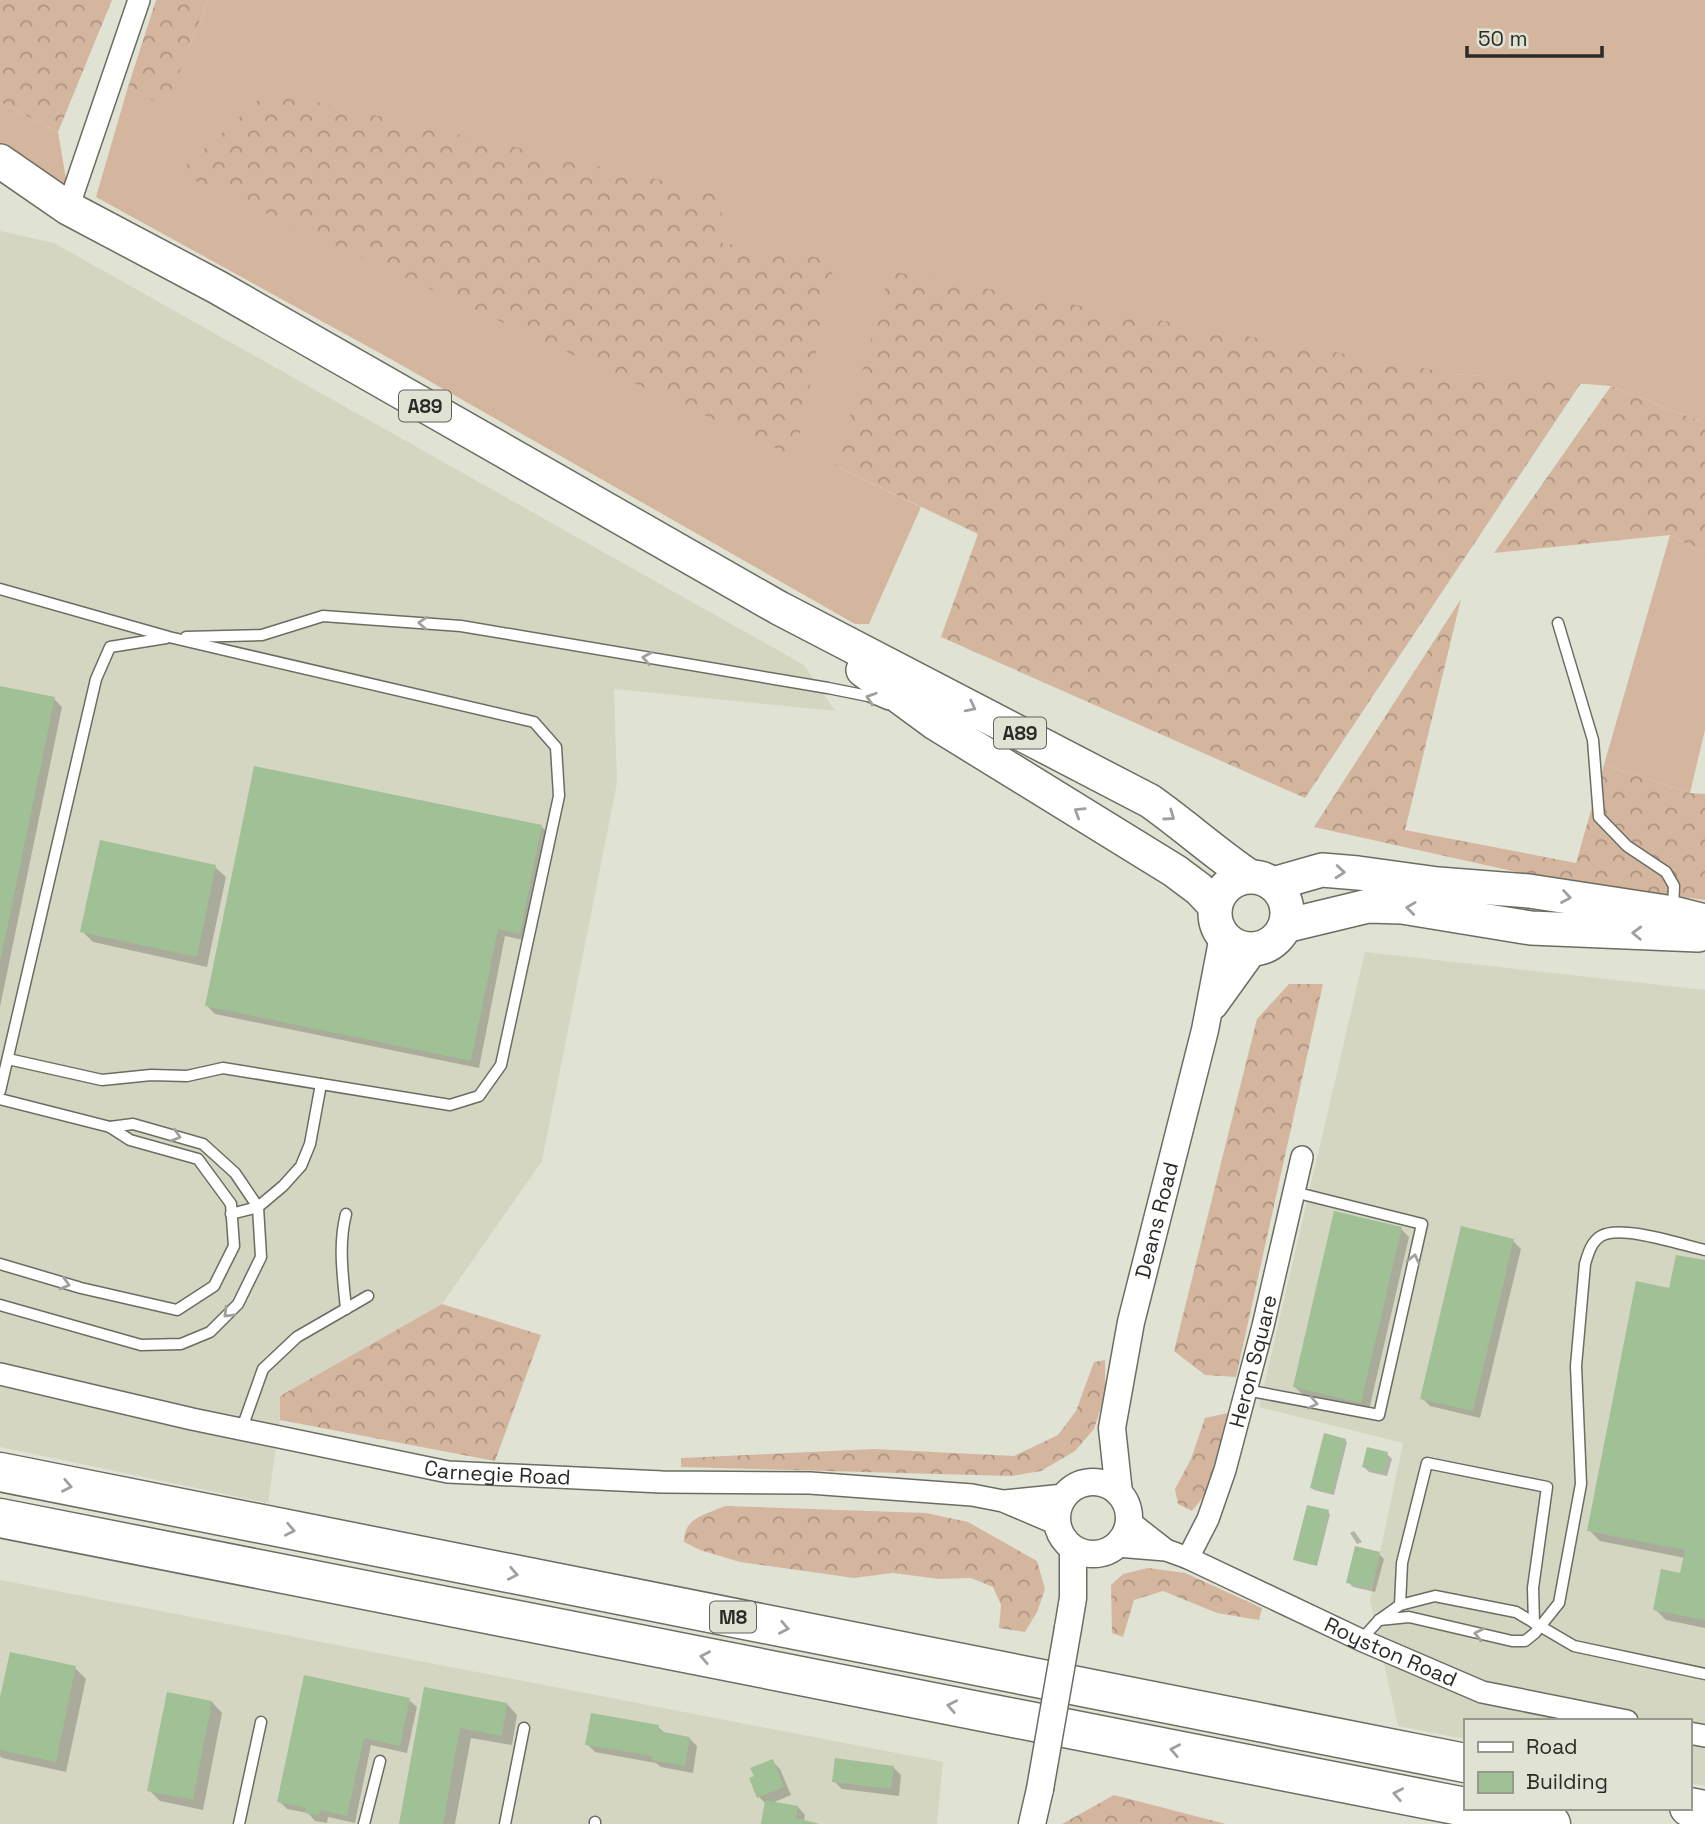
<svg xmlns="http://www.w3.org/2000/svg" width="1705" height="1824" font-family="'Space Grotesk',sans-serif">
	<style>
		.built { fill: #d5d6c2 }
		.grass { fill: #d4b69f }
		.forest { fill: url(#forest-crowns) }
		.shadow { fill: #0003 }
		.building { fill: #a0c095 }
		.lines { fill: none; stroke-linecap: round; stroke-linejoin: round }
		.service-casing { stroke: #6b6d61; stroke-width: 13 }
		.minor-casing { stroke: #6b6d61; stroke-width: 24 }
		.tertiary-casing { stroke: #6b6d61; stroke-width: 29 }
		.primary-casing { stroke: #6b6d61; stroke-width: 36 }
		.motorway-casing { stroke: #6b6d61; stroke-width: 41 }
		.service { stroke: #fff; stroke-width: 10 }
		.minor { stroke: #fff; stroke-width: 21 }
		.tertiary { stroke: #fff; stroke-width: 26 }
		.primary { stroke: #fff; stroke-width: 33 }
		.motorway { stroke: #fff; stroke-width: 38 }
		.tertiary-bridge-casing { stroke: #6b6d61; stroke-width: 29; stroke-linecap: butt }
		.tertiary-bridge { stroke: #fff; stroke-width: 26 }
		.oneway { stroke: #a0a09d }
		.labels { text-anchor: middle; stroke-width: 5; stroke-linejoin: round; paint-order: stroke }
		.shield { fill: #e0e2d4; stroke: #61625a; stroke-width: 2 }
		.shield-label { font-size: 19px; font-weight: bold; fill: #2b2b26 }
		.street-label { font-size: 21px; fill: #2b2b26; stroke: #e0e2d4 }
	</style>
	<defs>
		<pattern id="forest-crowns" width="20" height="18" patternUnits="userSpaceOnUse" patternTransform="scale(1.75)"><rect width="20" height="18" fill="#d4b69f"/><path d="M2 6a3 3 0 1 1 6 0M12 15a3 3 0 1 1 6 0" fill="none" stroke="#ac9481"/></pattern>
	</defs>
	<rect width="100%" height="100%" fill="#e0e2d4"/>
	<g class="built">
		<polygon points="0,231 54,243 804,665 835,711 614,689 617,783 542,1161 442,1304 280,1396 280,1420 268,1503 0,1447"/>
		<polygon points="1365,952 1705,990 1705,1786 1689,1783 1689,1721 1465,1721 1465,1739 1398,1726 1370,1600 1403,1443 1259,1407"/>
		<polygon points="0,1580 943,1762 937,1824 0,1824"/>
	</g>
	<g class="grass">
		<polygon points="208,0 1705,0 1705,423 1611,386 1455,374 836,466 921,507 869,624 855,624 396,362 96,197 128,87 165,107"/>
		<polygon points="0,102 58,132 67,185 0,151"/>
		<polygon points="1670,535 1705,554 1705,730 1690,793 1604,765"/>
	</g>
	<g class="forest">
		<polygon points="0,0 112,0 58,132 0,102"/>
		<polygon points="156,0 208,0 165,108 128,87"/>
		<polygon points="268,91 722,194 721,243 835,260 795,457 178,173"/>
		<polygon points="890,271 1455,374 1581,383 1305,798 941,637 978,534 836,466"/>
		<polygon points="1611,386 1705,423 1705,554 1670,535 1494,553"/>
		<polygon points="1461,599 1405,830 1576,863 1604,765 1690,793 1705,794 1705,900 1548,879 1314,827"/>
		<polygon points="1289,984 1323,984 1236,1377 1205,1375 1174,1351 1257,1019"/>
		<polygon points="442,1304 541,1335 495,1461 280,1420 280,1396"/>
		<polygon points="1105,1360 1105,1395 1094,1429 1075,1451 1041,1471 1012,1476 681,1467 681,1458 874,1449 1014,1456 1058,1435 1076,1411 1094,1362"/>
		<polygon points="1228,1413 1209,1490 1192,1511 1178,1504 1175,1489 1191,1459 1205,1418"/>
		<path d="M725,1506L926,1513L968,1522L1037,1561L1045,1589L1037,1612L1025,1632L999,1628L1001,1605L993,1587L971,1578L939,1579L893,1573L854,1578L740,1562L700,1550L684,1542C684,1517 705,1515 725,1506Z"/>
		<polygon points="1148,1568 1185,1573 1262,1608 1259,1620 1217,1613 1163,1591 1134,1600 1123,1637 1112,1633 1111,1585 1123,1574"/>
		<polygon points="1114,1795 1226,1824 1062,1824"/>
	</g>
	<g class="shadow">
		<polygon points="0,687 54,699 62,707 0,1007"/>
		<polygon points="541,826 549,834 528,941 505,936 479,1068 215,1014 207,1006"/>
		<polygon points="215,867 226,877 207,967 93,942 82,931"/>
		<polygon points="1401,1229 1409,1237 1369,1410 1303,1395 1295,1387"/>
		<polygon points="1513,1241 1521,1249 1480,1418 1430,1406 1422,1398"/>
		<polygon points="1705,1262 1705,1628 1666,1620 1655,1609 1682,1575 1685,1558 1600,1541 1589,1530 1670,1290"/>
		<polygon points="1345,1440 1347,1442 1334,1495 1314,1490 1312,1488"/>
		<polygon points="1387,1454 1392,1459 1387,1476 1369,1472 1364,1467"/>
		<polygon points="1328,1512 1330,1514 1317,1566 1297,1561 1295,1559"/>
		<polygon points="1354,1531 1362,1542 1357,1544 1350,1533"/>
		<polygon points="1379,1554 1384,1559 1375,1592 1353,1587 1348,1582"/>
		<polygon points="75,1668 86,1679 66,1772 2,1758 0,1756 0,1706"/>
		<polygon points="425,1689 507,1704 517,1715 512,1745 471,1738 455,1824 401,1824"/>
		<polygon points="409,1700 417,1707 407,1753 371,1745 355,1823 328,1817 327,1823 315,1821 308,1813 287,1809 279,1801"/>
		<polygon points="212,1702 222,1713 203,1810 160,1801 149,1790"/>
		<polygon points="658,1727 666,1734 689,1738 697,1746 693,1773 661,1767 656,1763 595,1752 587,1744"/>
		<polygon points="772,1761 780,1769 791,1795 772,1803 798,1807 805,1815 804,1821 763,1824 766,1804 759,1797"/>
		<polygon points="893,1767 901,1775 899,1796 842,1789 834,1781"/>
	</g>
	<g class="building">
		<polygon points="0,686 55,697 1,958 0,958"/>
		<polygon points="254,766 542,825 520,934 498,929 471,1061 205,1006"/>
		<polygon points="100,840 216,865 197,957 80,932"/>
		<polygon points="1334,1211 1402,1227 1361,1403 1293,1387"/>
		<polygon points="1461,1226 1514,1239 1473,1411 1420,1399"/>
		<polygon points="1676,1255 1705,1260 1705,1620 1653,1610 1661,1569 1680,1573 1685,1550 1587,1531 1636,1281 1669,1288"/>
		<polygon points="1324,1433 1346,1439 1332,1494 1310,1488"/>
		<polygon points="1367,1447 1388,1452 1383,1473 1362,1467"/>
		<polygon points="1307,1505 1329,1510 1316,1565 1293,1560"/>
		<polygon points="1355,1546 1380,1552 1371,1588 1346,1583"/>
		<polygon points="10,1652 76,1666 56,1762 0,1750 0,1697"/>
		<polygon points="304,1675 410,1698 400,1746 364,1738 347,1816 320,1810 319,1816 305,1813 306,1808 277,1802"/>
		<polygon points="424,1687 507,1703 502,1736 460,1728 443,1824 399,1824"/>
		<polygon points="167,1692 212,1701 193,1800 147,1791"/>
		<polygon points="591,1713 659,1725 658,1731 690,1737 685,1766 651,1760 652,1756 585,1745"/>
		<polygon points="835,1758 894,1766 891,1789 832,1782"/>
		<polygon points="773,1759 784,1787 757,1798 749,1778 754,1776 750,1768"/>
		<polygon points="765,1800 798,1806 796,1818 820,1824 761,1824"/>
	</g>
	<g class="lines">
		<defs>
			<g id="service">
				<polyline points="0,589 169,637 534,722 556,747 559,796 501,1065 479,1096 450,1105 223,1068 187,1076 151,1075 102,1080 8,1059"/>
				<polyline points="1558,623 1593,740 1599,817 1627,846 1666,872 1674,886 1673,910"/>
				<polyline points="186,637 262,635 323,616 461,626 828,688 868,696 887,704"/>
				<polyline points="0,1091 96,679 110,647 166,638"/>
				<polyline points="0,1099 110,1127 130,1140 198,1159 231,1204 234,1246 214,1286 177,1310 81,1288 0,1264"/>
				<polyline points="231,1214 258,1207 283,1186 301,1166 310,1144 321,1084"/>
				<polyline points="0,1305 141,1345 181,1344 210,1332 238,1304 261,1257 258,1207 235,1173 203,1144 133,1124 110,1127"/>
				<path d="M346,1309C343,1277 338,1245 346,1214"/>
				<polyline points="1246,1390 1379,1415 1422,1224 1294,1192"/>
				<polyline points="242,1428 263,1369 297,1337 368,1296"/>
				<polyline points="1400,1605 1402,1563 1427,1463 1547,1487 1533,1588 1534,1623"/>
				<path d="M1379,1620L1409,1617L1512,1641H1525L1535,1633L1559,1603L1581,1484L1576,1366L1585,1264C1588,1254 1591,1242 1601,1236C1621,1224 1682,1245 1705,1250"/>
				<polyline points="1361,1640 1379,1620 1400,1605 1435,1596 1516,1612 1574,1646 1705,1674"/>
				<polyline points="239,1824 261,1722"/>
				<polyline points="364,1824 380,1761"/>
				<polyline points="505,1824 524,1728"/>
				<polyline points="595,1824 595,1822"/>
			</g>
			<g id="minor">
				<polyline points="68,208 139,0"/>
				<path id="s1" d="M0,1374L192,1419L448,1472L662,1482L810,1483L972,1495L1003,1501L1057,1524"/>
				<polyline points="1005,1501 1064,1495"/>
				<polyline points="1129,1521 1166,1550"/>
				<path id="s2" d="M1117,1546L1166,1550L1188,1558L1361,1640L1482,1692L1627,1721"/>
				<path id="s3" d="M1188,1558L1208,1519L1225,1470L1263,1326L1302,1157"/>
				<polyline points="1689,1733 1705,1736"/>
			</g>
			<g id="tertiary">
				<polyline points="1214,1006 1255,949"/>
				<circle cx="1093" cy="1518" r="36"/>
				<path id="s4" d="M1119,1493L1112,1428L1131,1322L1205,1030L1223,936"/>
				<polyline points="1068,1628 1073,1598 1073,1549"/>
				<polyline points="1032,1824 1040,1789"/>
			</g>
			<g id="primary">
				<path d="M0,161L68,208L217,287L779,608L1150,801C1184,825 1215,853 1249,876"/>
				<polyline points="863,670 935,723 1175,871 1199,889 1215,906"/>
				<circle cx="1251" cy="913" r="36"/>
				<polyline points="1273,884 1322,870 1358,873 1438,884 1529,891 1673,913 1705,921"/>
				<polyline points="1285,926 1368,906 1402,907 1531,928 1698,935"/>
			</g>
			<g id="motorway">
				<polyline points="0,1472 1465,1763"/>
				<polyline points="0,1518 1465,1807"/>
				<polyline points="1689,1807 1705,1810"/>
				<polyline points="1471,1808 1551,1824"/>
			</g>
		</defs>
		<use href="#service" class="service-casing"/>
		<use href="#minor" class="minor-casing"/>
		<use href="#tertiary" class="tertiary-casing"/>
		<use href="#primary" class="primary-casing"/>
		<use href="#motorway" class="motorway-casing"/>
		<use href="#service" class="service"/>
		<use href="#minor" class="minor"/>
		<use href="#tertiary" class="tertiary"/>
		<use href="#primary" class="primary"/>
		<use href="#motorway" class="motorway"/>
		<defs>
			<polyline id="tertiary-bridge" points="1040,1789 1068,1628"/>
		</defs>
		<use href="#tertiary-bridge" class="tertiary-bridge-casing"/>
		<use href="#tertiary-bridge" class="tertiary-bridge"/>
	</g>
	<defs><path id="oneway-chevron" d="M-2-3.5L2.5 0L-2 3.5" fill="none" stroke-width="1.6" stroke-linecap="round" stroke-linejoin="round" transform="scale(1.75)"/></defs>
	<g class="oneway">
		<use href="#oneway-chevron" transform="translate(423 623) rotate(-176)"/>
		<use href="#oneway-chevron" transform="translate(647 658) rotate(-170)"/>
		<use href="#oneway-chevron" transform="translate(871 698) rotate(-162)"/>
		<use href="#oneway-chevron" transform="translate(971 707) rotate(27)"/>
		<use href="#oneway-chevron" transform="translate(1079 812) rotate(-148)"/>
		<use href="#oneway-chevron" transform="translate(1170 816) rotate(35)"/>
		<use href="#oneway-chevron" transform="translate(1340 872) rotate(5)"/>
		<use href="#oneway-chevron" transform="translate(1566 897) rotate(9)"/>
		<use href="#oneway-chevron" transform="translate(1411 908) rotate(-173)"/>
		<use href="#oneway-chevron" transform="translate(1637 933) rotate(-178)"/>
		<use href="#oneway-chevron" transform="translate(176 1136) rotate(16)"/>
		<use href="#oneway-chevron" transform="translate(1414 1259) rotate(-77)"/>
		<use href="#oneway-chevron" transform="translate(65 1284) rotate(17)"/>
		<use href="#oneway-chevron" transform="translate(228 1313) rotate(135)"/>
		<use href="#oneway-chevron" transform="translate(1313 1403) rotate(11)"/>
		<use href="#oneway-chevron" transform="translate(67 1486) rotate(11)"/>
		<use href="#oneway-chevron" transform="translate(290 1530) rotate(11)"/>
		<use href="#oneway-chevron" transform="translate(513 1574) rotate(11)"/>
		<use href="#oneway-chevron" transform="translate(784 1628) rotate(11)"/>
		<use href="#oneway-chevron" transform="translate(1479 1634) rotate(-167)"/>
		<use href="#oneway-chevron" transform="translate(705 1657) rotate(-169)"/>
		<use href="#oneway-chevron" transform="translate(952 1706) rotate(-169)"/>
		<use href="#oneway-chevron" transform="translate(1175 1750) rotate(-169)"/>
		<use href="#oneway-chevron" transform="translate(1398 1794) rotate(-169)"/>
	</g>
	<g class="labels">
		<g class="shield">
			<rect x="399" y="390.5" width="52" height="31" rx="5"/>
			<rect x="994" y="717.5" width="52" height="31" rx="5"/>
			<rect x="710" y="1601.5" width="46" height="31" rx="5"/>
		</g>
		<g class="shield-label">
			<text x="425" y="413">A89</text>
			<text x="1020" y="740">A89</text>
			<text x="733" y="1624">M8</text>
		</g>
		<g class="street-label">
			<text dy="7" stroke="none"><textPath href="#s4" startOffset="278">Deans Road</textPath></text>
			<text dy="7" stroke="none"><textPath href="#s3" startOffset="208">Heron Square</textPath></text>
			<text dy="7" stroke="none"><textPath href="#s1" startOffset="508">Carnegie Road</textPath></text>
			<text dy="7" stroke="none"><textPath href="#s2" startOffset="296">Royston Road</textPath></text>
		</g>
	</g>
	<rect x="1464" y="1719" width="228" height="91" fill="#e0e2d4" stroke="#98998e" stroke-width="2"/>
	<rect x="1478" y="1742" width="35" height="10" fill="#ffffff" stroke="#98998e" stroke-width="2"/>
	<text x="1526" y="1754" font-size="21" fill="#2b2b26">Road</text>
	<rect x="1478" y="1772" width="35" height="21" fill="#a0c095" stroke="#98998e" stroke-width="2"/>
	<text x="1526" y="1789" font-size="21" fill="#2b2b26">Building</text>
	<path d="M1467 46v10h135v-10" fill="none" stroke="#2b2b26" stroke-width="3.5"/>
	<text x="1478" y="46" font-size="21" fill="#2b2b26" stroke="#e0e2d4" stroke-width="5" paint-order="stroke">50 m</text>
</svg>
